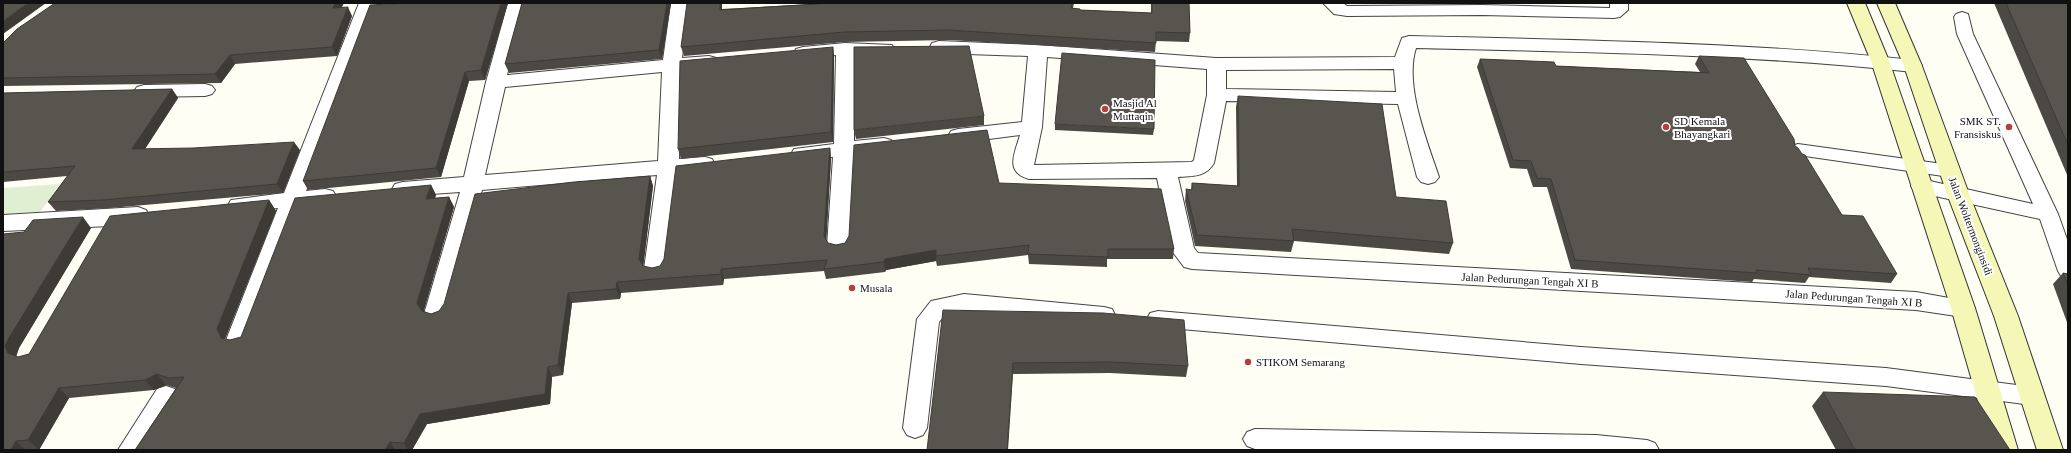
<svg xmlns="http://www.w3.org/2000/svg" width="2071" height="453" font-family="Georgia,serif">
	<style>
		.pitch { fill: #e0eed2 }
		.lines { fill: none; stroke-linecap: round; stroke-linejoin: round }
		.service-casing { stroke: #444; stroke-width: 2 }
		.minor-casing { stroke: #444; stroke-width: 2 }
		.secondary-casing { stroke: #333; stroke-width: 2 }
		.service { fill: #fff; fill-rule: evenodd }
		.minor { fill: #fff; fill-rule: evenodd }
		.secondary { fill: #f5f7b7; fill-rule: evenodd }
		.wall { fill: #4c4843 }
		.shaded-wall { fill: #3e3b37 }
		.building { fill: #58544e; stroke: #3e3b37 }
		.poi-dot { fill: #b44135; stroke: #fff; stroke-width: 1.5 }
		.labels { text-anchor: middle; stroke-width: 4; stroke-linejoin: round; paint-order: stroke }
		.poi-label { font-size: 11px; fill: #111; stroke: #fff; text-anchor: start }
		.street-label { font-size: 11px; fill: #111; stroke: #fff }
	</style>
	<rect width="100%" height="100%" fill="#fefef5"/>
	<polygon class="pitch" points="60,184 40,212 3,214 3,188"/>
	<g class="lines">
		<defs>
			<g id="service">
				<polygon points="1962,12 1968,14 1973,34 2058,214 2068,242 2068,279 2061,276 2058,271 2040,219 1921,193 1914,191 1911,186 1914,181 1921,179 2033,204 1957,34 1954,17 1956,14"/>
				<polygon points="1798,144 1950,165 1957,166 1960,171 1957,176 1950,177 1791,154 1789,150 1791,146"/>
				<polygon points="964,294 1104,307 1112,309 1115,315 1112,321 1104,323 964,310 946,314 939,322 927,428 923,435 915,438 907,435 903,428 917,319 931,301"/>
				<polygon points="1158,311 1581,347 1886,368 2032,387 2040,389 2043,396 2040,403 2032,405 1886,386 1581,364 1158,327 1150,325 1147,319 1150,313"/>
				<polygon points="1255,429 1596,435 1647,440 1655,443 1659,450 1255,449 1247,446 1243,439 1247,432"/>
			</g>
			<g id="minor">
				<polygon points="359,3 377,3 306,191 325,189 333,191 336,196 333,201 301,206 250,340 247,347 238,349 229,347 226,340 278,208 239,212 231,210 228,205 231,200 284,193"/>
				<path d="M508,3H526L507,75L663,60L671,3H689L682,58L709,56L716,58L718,62L716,66L681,70L679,159L705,157L712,159L715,164L712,169L678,173L666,269L663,275L655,277L647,275L644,269L657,175L482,190L448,314L444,320L436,323L428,320L424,314L460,192L403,196L395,194L392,189L395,184L403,182L464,177L486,82ZM662,72L658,161L485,175L505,87Z"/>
				<polygon points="1323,3 1343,3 1347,6 1482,5 1610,8 1610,3 1628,3 1628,10 1620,17 1614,18 1482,15 1347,16 1334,14"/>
				<path d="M1409,36C1577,40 1746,42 1913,60L1920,62L1922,66L1920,70L1913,72C1748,54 1582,52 1416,48C1404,85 1427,141 1439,177L1435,182L1428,184L1421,182L1417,177L1398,104L1226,101L1214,163C1206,177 1193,176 1178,177L1194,248L1198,253L1916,292L1971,302L1975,308L1971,314L1963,317L1916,310L1192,269L1184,267L1172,251L1157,178L1029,179C1004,172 1015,153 1020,135L958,143L951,141L948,136L951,131L958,129L1022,122L1028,56L939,53L932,51L930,47L932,43L939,41L1038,45L1216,58L1395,57L1402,38ZM1047,57L1207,69V95L1194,160L1192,162L1034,165L1042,127ZM1394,69L1396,92L1226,89V70Z"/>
				<polygon points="845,43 892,45 894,49 892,53 854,55 854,141 884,138 891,140 894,145 891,150 854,155 849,246 846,252 838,254 830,252 827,246 833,157 801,161 794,159 791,154 794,149 834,144 836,55 803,59 796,57 794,53 796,49 803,47"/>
				<polygon points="205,84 212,86 215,90 212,94 205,96 144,97 137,95 134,91 137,87 144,85"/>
				<polygon points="138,207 146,210 149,215 146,220 110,226 3,231 3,215"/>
				<polygon points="166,386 175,389 179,396 145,450 118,450 157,389"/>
			</g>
			<g id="secondary">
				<polygon points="1847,3 1865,3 1889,61 1975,308 2018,450 1992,450 1951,308 1871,61"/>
				<polygon points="1877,3 1895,3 1922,66 1969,194 2018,316 2063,450 2037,450 1994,316 1947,194 1904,66"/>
			</g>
		</defs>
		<use href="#service" class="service-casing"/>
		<use href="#minor" class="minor-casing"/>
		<use href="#secondary" class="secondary-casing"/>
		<use href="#service" class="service"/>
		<use href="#minor" class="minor"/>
		<use href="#secondary" class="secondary"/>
	</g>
	<g class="wall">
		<polygon points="508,3 485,80 469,81 441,177 308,190 303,181"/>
		<polygon points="522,3 671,3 662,59 509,73 505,64"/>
		<polygon points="722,3 722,9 833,3 1074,3 1073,8 1080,10 1151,13 1151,3 1189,3 1190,33 1189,42 1156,41 1155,52 949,40 845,42 684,56 681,47"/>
		<polygon points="1994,3 2068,3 2068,177"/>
		<polygon points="342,7 352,16 337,56 235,64 221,83 3,86 3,43"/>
		<polygon points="833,47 834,57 833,142 681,159 678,149"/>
		<polygon points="1699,56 1795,146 1842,215 1897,274 1891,283 1809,277 1805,283 1754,279 1752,282 1571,269 1547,187 1533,187 1527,169 1510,168 1477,67 1480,59 1556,66 1700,72 1695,64"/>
		<polygon points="172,89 178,98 145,149 300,150 283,193 110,208 56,211 48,202 67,176 3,182 3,93"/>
		<polygon points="1238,96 1396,197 1453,243 1449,254 1294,241 1291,252 1195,246 1185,201 1186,189 1191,190 1192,183 1237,186 1236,107"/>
		<polygon points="984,116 984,125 856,139 854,130"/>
		<polygon points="1055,124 1154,129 1153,135 1055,130"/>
		<polygon points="830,148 831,159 826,240 828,243 836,245 845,243 999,183 1174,249 1173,259 1107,259 1107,267 1029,264 1028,255 937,266 936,261 886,270 885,272 826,279 824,271 724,279 723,285 621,293 620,299 572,303 563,375 552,377 550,404 427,424 412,450 135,450 176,388 166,385 154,390 69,398 39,450 3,450 3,234 91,228 19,348 16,356 18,357 29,354 269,200 276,211 225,339 230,340 241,337 431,185 436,195 435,198 449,197 454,207 423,312 431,314 439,311 650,176 653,186 643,266 652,268 660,266"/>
		<polygon points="2063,273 2068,274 2068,325 2053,284"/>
		<polygon points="943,310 1188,366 1186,377 1110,373 1013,374"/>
		<polygon points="1823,392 2010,450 1836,450 1812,406"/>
	</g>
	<g class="shaded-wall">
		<polygon points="28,3 46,3 3,34 3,21"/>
		<polygon points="335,3 344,3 337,17 333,8"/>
		<polygon points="501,3 508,3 485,80 481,70"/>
		<polygon points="667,3 671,3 662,59 659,50"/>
		<polygon points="720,3 722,3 722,19 720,10"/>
		<polygon points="348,7 352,16 337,56 332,47"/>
		<polygon points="833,47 834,57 833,142 831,132"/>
		<polygon points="230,55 235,64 221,83 215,74"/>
		<polygon points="465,72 469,81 441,177 436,168"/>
		<polygon points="172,89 178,98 139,158 132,149"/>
		<polygon points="294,142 300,150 283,193 277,184"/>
		<polygon points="830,148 831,159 826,246 824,236"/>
		<polygon points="650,176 653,186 643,269 639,259"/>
		<polygon points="431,185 436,195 432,210 426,199"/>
		<polygon points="449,197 454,207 423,314 417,303"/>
		<polygon points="269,200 276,211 225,339 221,338 217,329"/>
		<polygon points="83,217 91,228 19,348 16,357 8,353 5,346 9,338"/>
		<polygon points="936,250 936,261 886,270 885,272 884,262 885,259"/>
		<polygon points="721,269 724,279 723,285 721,274"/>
		<polygon points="617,282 621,293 620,299 616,289"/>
		<polygon points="568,293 572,303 563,375 558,365"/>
		<polygon points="1013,363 1013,374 1008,450 1007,450"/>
		<polygon points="548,367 552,377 550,404 427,424 412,450 408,450 404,443 420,414"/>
		<polygon points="157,374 166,385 154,390 145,380"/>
		<polygon points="59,388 69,398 39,450 28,440"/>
		<polygon points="16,441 25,450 11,450"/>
		<polygon points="390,442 395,450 385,450"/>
	</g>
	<g class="building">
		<polygon points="3,3 28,3 3,21"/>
		<polygon points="55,3 335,3 333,8 348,7 332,47 230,55 215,74 3,78 3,43 17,29"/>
		<polygon points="409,3 501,3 481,70 465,72 436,168 303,181 370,5"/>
		<polygon points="522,3 667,3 659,50 505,64"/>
		<polygon points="687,3 720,3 720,10 833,3 1072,3 1071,8 1080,9 1080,10 1152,13 1152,3 1189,3 1190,33 1156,32 1156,43 948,30 844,32 681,47"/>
		<polygon points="2006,3 2068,3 2068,145"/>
		<polygon points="969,46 984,116 854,130 854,47"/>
		<polygon points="833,47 831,132 678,149 680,61"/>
		<polygon points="1062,53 1155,60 1154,129 1055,124"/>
		<polygon points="1699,56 1744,58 1794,139 1795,146 1798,148 1802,154 1805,155 1842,215 1863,216 1897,274 1808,268 1811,275 1756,270 1757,273 1575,260 1551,179 1537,178 1531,161 1513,160 1480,59 1554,62 1556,66 1709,73"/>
		<polygon points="172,89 132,149 193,148 294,142 277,184 103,200 48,202 75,166 3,172 3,93"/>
		<polygon points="1238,96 1382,104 1396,197 1446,201 1453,243 1292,229 1294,241 1197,235 1186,189 1192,190 1192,183 1239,186"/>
		<polygon points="987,130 999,183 1161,189 1174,249 1108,249 1108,257 1028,254 1029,245 936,256 936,250 885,259 884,262 824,269 827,260 721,269 721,274 617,282 616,289 568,293 558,365 548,367 545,394 420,414 404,443 390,442 385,450 135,450 184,377 168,378 157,374 145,380 59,388 28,440 16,441 11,450 3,450 3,234 24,232 33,220 83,217 9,338 5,346 8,353 18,357 29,354 110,216 269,200 217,329 221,338 230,340 241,337 295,198 431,185 426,199 449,197 417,303 422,311 431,314 439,311 444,304 475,194 574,182 650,176 639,259 643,266 652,268 660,266 664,259 676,166 830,148 824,236 828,243 836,245 845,243 849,236 854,145"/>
		<polygon points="2063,273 2068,274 2068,285"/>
		<polygon points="943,310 1103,313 1184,320 1188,366 1111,362 1013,363 1007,450 927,450"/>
		<polygon points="1823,392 1975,397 2010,450 1855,450"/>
	</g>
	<g class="poi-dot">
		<circle cx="1105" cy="109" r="4"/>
		<circle cx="1666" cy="127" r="4"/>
		<circle cx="2009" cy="127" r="4"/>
		<circle cx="852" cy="288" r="4"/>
		<circle cx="1248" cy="362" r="4"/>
	</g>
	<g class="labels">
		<g class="poi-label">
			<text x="1113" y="107">Masjid Al<tspan x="1113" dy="13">Muttaqin</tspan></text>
			<text x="1674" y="125">SD Kemala<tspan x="1674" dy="13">Bhayangkari</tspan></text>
			<text x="2001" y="125" text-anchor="end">SMK ST.<tspan x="2001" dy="13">Fransiskus</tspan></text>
			<text x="860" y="292">Musala</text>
			<text x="1256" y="366">STIKOM Semarang</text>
		</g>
		<g class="street-label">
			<text transform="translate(1971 226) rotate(69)" y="4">Jalan Woltermonginsidi</text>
			<text transform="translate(1530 280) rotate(3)" y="4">Jalan Pedurungan Tengah XI B</text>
			<text transform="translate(1854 298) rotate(4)" y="4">Jalan Pedurungan Tengah XI B</text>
		</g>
	</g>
	<rect width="2071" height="453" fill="none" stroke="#111111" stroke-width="8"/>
</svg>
